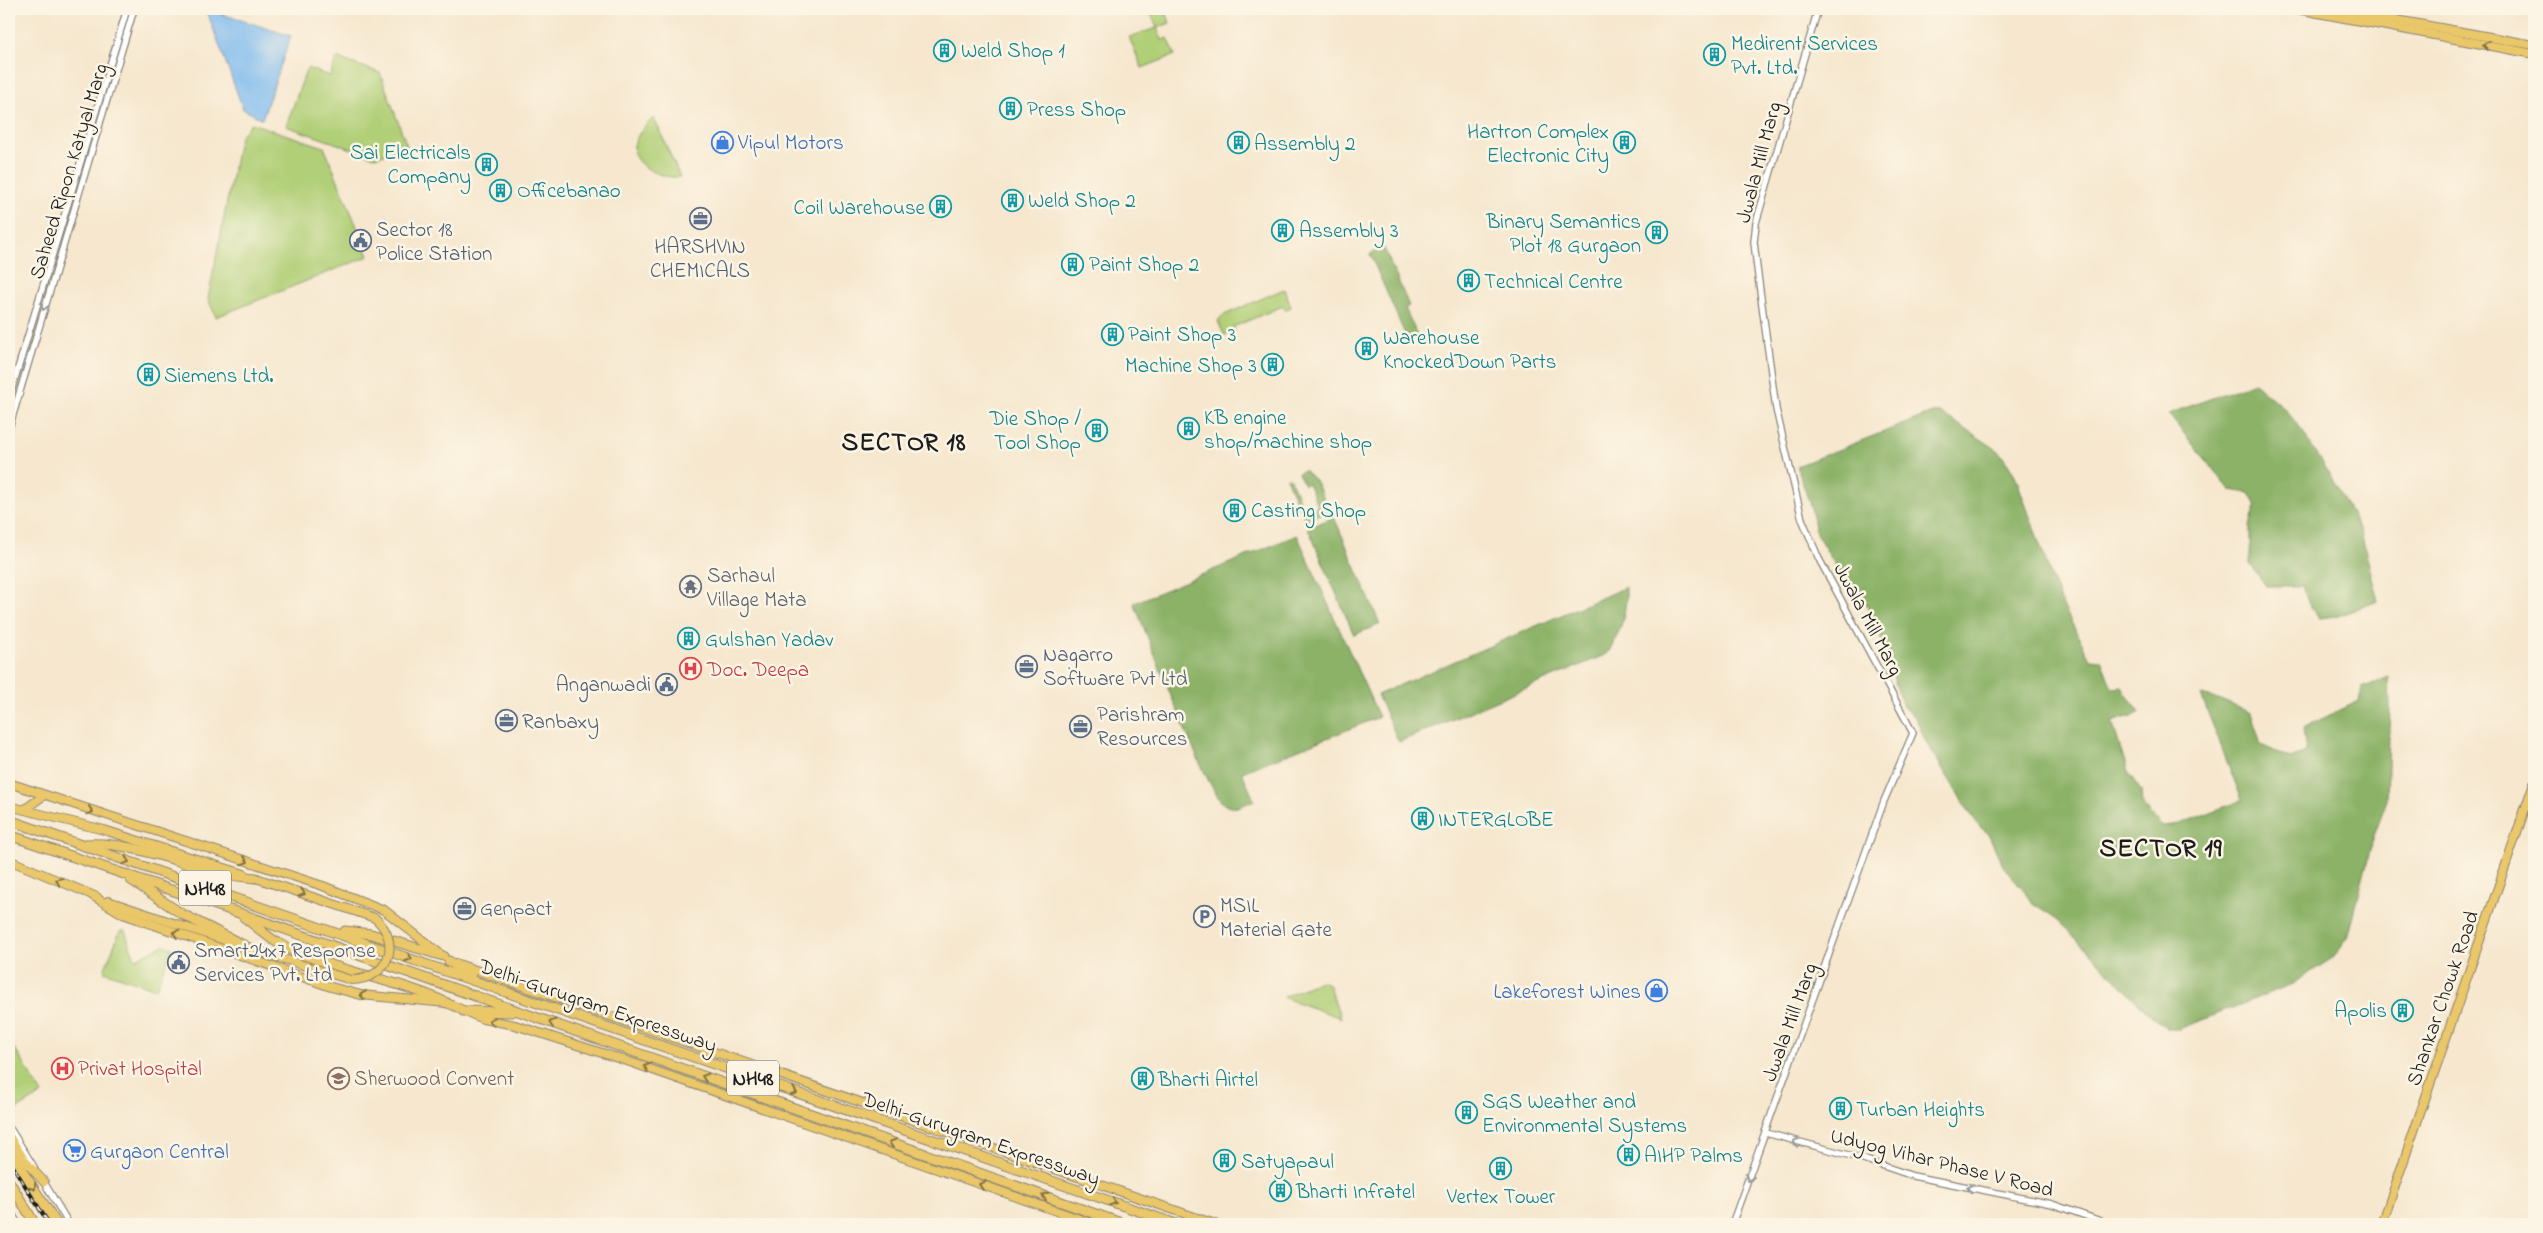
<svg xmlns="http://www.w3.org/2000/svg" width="2543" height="1233" font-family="'Indie Flower',sans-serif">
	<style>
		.green { fill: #b1cf77; stroke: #66764a }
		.forest { fill: #8cb268; stroke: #546742 }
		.water { fill: #7cb9ef; stroke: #4c6a86 }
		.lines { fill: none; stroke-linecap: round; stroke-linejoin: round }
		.minor-casing { stroke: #898275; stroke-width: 8 }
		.major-casing { stroke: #898275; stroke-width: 10 }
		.highway-casing { stroke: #898275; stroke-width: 11 }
		.minor { stroke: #fff; stroke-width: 5.5 }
		.major { stroke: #eac769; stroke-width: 8 }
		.highway { stroke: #eac769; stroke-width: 9 }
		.rail-casing { stroke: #1c1c1c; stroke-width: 4 }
		.rail { stroke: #fcf5e5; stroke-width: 2; stroke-dasharray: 5.5; stroke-linecap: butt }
		.major-bridge-casing { stroke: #898275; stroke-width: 10; stroke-linecap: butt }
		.major-bridge { stroke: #eac769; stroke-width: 8 }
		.oneway { stroke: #837242 }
		.oneway2 { stroke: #999 }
		.labels { text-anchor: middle; stroke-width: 5; stroke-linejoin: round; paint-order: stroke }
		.shield { fill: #fcf5e5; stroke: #5f5d58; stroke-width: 1 }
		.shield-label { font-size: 20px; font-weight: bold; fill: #1c1c1c }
		.culture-label { font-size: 21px; fill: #0d838f; stroke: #fcf5e5; text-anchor: start }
		.shop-label { font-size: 21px; fill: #366cbe; stroke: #fcf5e5; text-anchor: start }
		.street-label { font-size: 21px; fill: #1c1c1c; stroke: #fcf5e5 }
		.service-label { font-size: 21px; fill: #4e5e75; stroke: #fcf5e5; text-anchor: start }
		.worship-label { font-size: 21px; fill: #5b616d; stroke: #fcf5e5; text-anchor: start }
		.health-label { font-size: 21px; fill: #be3a42; stroke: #fcf5e5; text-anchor: start }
		.education-label { font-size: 21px; fill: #785e54; stroke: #fcf5e5; text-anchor: start }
		.district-label { font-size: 26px; font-weight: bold; letter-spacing: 1px; fill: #1c1c1c; stroke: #fcf5e5 }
	</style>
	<rect width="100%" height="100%" fill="#fcf5e5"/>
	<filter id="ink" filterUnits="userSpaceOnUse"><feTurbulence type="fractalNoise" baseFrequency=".02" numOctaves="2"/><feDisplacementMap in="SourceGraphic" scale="10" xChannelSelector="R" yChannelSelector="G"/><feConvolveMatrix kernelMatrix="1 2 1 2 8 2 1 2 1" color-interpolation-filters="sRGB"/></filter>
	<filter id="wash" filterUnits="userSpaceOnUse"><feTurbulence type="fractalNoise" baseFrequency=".0096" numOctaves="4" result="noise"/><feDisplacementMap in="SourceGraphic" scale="20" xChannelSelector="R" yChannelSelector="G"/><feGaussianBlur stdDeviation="1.12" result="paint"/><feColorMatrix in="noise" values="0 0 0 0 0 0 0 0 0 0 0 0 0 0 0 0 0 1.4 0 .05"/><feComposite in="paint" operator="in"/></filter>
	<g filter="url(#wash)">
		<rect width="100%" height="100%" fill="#f6e7ce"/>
		<g class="green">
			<polygon points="1149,9 1165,9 1170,23 1157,28 1162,40 1168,38 1175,55 1142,68 1129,37 1157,28"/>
			<polygon points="337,58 380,73 407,146 375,157 286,126 307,68 330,76"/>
			<path d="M654,118L680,177C667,179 638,169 634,153C631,141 645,124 654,118Z"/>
			<polygon points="251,123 324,147 369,256 216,317 208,299 240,136"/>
			<polygon points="1284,289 1291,307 1285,310 1283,306 1233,327 1235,331 1224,335 1218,321 1222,316"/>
			<polygon points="120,931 125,931 135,959 164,945 172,948 156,989 104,971"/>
			<polygon points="1321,981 1328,984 1341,1018 1285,998 1285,996"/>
			<polygon points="15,1049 42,1094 14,1111 9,1101 9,1053"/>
		</g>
		<g class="forest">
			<polygon points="1384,248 1409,306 1405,308 1417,335 1407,339 1370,254"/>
			<polygon points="2254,383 2285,409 2303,432 2336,486 2361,533 2378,601 2338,616 2319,618 2310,607 2302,586 2266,586 2250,564 2250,526 2256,506 2249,493 2230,490 2168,414"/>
			<polygon points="1932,413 1941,413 1999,451 2015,475 2059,598 2090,659 2101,660 2112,688 2122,687 2140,713 2112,722 2128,772 2141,791 2142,805 2163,826 2180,824 2242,800 2201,695 2218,699 2251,713 2261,745 2290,758 2306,752 2303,728 2359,701 2362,688 2389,677 2390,706 2387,800 2374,835 2348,938 2334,957 2292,984 2179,1029 2168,1029 2151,1016 2057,919 2031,902 2024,890 2003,866 1988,833 1980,827 1966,807 1925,740 1916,718 1903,707 1881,638 1863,597 1845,581 1816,533 1812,511 1797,466"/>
			<polygon points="1304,470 1315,480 1329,510 1305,520 1286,478 1289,477 1305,512 1318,506 1308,483 1304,485 1298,473"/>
			<polygon points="1334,517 1380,624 1354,635 1308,528"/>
			<path d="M1297,535L1379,717L1242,772L1254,800C1245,804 1235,811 1225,805C1206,793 1147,634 1134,603Z"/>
			<path d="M1626,587C1627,612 1621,633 1607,654L1399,742L1377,695Z"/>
		</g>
		<polygon class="water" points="206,9 291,36 262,119 243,109"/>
	</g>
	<g filter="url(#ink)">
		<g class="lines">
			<defs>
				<g id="minor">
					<polyline points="9,398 127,9"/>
					<polyline points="9,428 134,9"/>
					<polyline points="9,1127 34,1167"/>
					<polyline points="1766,1133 1860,1158 1913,1176 2052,1204 2109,1224"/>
					<polyline points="42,1179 69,1224"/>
					<polyline points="9,1209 18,1224"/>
					<polyline points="1732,1224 1884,801 1913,733 1819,559 1802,519 1776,409 1757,268 1754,242 1756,223 1818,9"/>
				</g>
				<g id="major">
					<polyline points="2297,9 2534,54"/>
					<polyline points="2336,9 2534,45"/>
					<polyline points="9,783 323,886 384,910 439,953"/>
					<polyline points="9,806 104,830 244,874"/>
					<polyline points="25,809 43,796"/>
					<polyline points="9,860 97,897"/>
					<polyline points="93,896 123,914 331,987 361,995 447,1003 483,1019 515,1025 630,1062 1094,1224"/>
					<polyline points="108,901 230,942"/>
					<polyline points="455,963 1215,1224"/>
					<polyline points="9,1136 25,1161 44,1182"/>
					<polyline points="2382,1224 2534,783"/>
				</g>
				<g id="highway">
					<polyline points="9,820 1176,1224"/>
					<polyline points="9,835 239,913 1124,1224"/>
					<path d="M85,844C133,841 179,864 225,874C235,876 246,877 256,878"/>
					<polyline points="131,880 182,914 249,948"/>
					<path d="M244,917C255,925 266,936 278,943C330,972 393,977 447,1003"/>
					<polyline points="345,931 371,934 443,956"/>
					<polyline points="449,961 471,976"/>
					<polyline points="463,1011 512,1012"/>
					<polyline points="9,1151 57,1224"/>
					<polyline points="9,1181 35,1224"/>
				</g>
			</defs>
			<use href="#minor" class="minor-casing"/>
			<use href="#major" class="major-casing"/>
			<use href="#highway" class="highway-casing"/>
			<use href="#minor" class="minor"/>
			<use href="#major" class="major"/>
			<use href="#highway" class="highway"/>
			<defs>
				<polyline id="rail" points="9,1160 49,1224"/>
			</defs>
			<use href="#rail" class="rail-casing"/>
			<use href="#rail" class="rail"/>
			<defs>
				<path id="major-bridge" d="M249,948L351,980C388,980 403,943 375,918L256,878"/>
			</defs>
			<use href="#major-bridge" class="major-bridge-casing"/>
			<use href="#major-bridge" class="major-bridge"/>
		</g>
		<defs><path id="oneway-chevron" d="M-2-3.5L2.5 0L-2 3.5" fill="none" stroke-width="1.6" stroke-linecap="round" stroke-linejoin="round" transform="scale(1.25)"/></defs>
		<g class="oneway">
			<use href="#oneway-chevron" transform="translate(2486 45) rotate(-170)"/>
			<use href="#oneway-chevron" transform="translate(90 811) rotate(18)"/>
			<use href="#oneway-chevron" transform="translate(126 861) rotate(19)"/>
			<use href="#oneway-chevron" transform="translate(245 861) rotate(18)"/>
			<use href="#oneway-chevron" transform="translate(59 881) rotate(-157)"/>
			<use href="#oneway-chevron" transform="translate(302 893) rotate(18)"/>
			<use href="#oneway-chevron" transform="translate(176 933) rotate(-161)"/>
			<use href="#oneway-chevron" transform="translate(409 958) rotate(20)"/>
			<use href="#oneway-chevron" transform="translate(363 995) rotate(-171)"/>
			<use href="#oneway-chevron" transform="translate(492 1021) rotate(-170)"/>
			<use href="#oneway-chevron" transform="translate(552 1023) rotate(-161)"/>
			<use href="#oneway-chevron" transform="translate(647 1067) rotate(-161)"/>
			<use href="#oneway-chevron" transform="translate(705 1077) rotate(-161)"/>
			<use href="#oneway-chevron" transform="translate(794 1092) rotate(19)"/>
			<use href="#oneway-chevron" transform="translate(892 1143) rotate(-161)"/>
			<use href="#oneway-chevron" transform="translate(982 1185) rotate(-161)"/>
			<use href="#oneway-chevron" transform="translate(33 1187) rotate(57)"/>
			<use href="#oneway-chevron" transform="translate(1045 1196) rotate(-161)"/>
			<use href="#oneway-chevron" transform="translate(1113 1202) rotate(19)"/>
		</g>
		<g class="oneway2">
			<use href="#oneway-chevron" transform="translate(44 307) rotate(107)"/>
			<use href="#oneway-chevron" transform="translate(1796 1142) rotate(-163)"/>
			<use href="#oneway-chevron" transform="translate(1749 1178) rotate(110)"/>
			<use href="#oneway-chevron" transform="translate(1970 1188) rotate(-168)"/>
		</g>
	</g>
	<defs>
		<symbol id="building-ring" viewBox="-11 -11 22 22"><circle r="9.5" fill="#fcf5e5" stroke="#0f9aa8" stroke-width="1.5"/><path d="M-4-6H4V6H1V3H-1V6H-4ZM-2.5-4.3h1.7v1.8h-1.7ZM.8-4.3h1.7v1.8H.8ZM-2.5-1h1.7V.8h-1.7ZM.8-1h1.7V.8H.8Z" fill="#0f9aa8"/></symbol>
		<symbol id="shop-ring" viewBox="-11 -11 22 22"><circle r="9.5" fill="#fcf5e5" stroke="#3f7fe0" stroke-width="1.5"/><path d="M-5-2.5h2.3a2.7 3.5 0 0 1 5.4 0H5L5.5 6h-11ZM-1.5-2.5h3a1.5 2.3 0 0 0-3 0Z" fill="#3f7fe0"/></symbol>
		<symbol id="office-ring" viewBox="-11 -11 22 22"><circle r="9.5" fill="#fcf5e5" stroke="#5c6f8a" stroke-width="1.5"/><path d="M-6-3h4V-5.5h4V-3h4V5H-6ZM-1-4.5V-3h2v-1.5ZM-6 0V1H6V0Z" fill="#5c6f8a"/></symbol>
		<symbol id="civic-ring" viewBox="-11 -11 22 22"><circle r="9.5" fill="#fcf5e5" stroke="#5c6f8a" stroke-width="1.5"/><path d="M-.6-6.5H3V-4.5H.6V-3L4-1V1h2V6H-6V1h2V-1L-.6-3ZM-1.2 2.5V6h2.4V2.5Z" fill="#5c6f8a"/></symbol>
		<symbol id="temple-ring" viewBox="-11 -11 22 22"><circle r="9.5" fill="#fcf5e5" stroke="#6b7280" stroke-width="1.5"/><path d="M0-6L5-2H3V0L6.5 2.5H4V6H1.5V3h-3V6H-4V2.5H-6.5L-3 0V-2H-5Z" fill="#6b7280"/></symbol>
		<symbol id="hospital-ring" viewBox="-11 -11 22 22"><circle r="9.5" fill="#fcf5e5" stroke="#e0444e" stroke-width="1.5"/><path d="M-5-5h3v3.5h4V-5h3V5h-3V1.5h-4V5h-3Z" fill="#e0444e"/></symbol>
		<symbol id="parking-ring" viewBox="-11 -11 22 22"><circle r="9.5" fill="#fcf5e5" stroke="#5c6f8a" stroke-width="1.5"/><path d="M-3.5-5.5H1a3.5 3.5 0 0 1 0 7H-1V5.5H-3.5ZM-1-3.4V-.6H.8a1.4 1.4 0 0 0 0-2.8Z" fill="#5c6f8a"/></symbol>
		<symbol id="school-ring" viewBox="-11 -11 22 22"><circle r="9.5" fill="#fcf5e5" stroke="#8d6e63" stroke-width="1.5"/><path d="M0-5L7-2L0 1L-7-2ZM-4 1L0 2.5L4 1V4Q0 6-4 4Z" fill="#8d6e63"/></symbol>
		<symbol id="supermarket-ring" viewBox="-11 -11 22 22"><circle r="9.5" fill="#fcf5e5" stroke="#3f7fe0" stroke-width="1.5"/><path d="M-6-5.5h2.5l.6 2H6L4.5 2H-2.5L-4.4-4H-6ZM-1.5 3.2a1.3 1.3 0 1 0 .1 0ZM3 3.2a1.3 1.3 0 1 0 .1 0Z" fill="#3f7fe0"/></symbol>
	</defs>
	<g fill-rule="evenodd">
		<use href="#building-ring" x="932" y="38" width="25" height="25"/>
		<use href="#building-ring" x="1702" y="42" width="25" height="25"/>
		<use href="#building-ring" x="998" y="96" width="25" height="25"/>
		<use href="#shop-ring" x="710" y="130" width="25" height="25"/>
		<use href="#building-ring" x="1226" y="130" width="25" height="25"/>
		<use href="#building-ring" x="1612" y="130" width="25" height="25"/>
		<use href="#building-ring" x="474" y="152" width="25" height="25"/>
		<use href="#building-ring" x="488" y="178" width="25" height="25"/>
		<use href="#building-ring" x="1000" y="188" width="25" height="25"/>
		<use href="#building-ring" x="928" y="194" width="25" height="25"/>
		<use href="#office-ring" x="688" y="206" width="25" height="25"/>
		<use href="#building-ring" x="1270" y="218" width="25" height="25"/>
		<use href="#building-ring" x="1644" y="220" width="25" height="25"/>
		<use href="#civic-ring" x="348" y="228" width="25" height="25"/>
		<use href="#building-ring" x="1060" y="252" width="25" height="25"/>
		<use href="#building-ring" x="1456" y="268" width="25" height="25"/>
		<use href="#building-ring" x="1100" y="322" width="25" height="25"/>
		<use href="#building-ring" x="1354" y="336" width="25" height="25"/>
		<use href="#building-ring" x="1260" y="352" width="25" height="25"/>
		<use href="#building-ring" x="136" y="362" width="25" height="25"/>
		<use href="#building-ring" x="1176" y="416" width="25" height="25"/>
		<use href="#building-ring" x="1084" y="418" width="25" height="25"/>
		<use href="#building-ring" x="1222" y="498" width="25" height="25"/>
		<use href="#temple-ring" x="678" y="574" width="25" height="25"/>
		<use href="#building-ring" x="676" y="626" width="25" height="25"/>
		<use href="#office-ring" x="1014" y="654" width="25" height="25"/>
		<use href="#hospital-ring" x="678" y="656" width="25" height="25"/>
		<use href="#civic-ring" x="654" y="672" width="25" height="25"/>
		<use href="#office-ring" x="494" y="708" width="25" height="25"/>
		<use href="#office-ring" x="1068" y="714" width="25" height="25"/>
		<use href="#building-ring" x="1410" y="806" width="25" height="25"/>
		<use href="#office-ring" x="452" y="896" width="25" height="25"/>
		<use href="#parking-ring" x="1192" y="904" width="25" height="25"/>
		<use href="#civic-ring" x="166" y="950" width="25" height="25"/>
		<use href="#shop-ring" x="1644" y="978" width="25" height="25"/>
		<use href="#building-ring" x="2390" y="998" width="25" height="25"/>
		<use href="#hospital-ring" x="50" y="1056" width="25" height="25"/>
		<use href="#school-ring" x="326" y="1066" width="25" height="25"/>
		<use href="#building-ring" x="1130" y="1066" width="25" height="25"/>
		<use href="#building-ring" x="1828" y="1096" width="25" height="25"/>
		<use href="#building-ring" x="1454" y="1100" width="25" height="25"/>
		<use href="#supermarket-ring" x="62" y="1138" width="25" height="25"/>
		<use href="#building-ring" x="1616" y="1142" width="25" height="25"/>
		<use href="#building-ring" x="1212" y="1148" width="25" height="25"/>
		<use href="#building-ring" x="1488" y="1156" width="25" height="25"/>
		<use href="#building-ring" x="1268" y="1178" width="25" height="25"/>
	</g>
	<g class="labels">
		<g class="shield">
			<rect x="179" y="870.5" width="52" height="35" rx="4"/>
			<rect x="727" y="1060.5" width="52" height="35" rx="4"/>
		</g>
		<g class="shield-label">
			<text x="205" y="895">NH48</text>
			<text x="753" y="1085">NH48</text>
		</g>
		<g class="culture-label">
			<text x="1731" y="50">Medirent Services<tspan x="1731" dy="24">Pvt. Ltd.</tspan></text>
			<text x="961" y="57">Weld Shop 1</text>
			<text x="1027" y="116">Press Shop</text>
			<text x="1609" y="138" text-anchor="end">Hartron Complex<tspan x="1609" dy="24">Electronic City</tspan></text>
			<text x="1254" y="150">Assembly 2</text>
			<text x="471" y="159" text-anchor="end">Sai Electricals<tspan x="471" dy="24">Company</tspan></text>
			<text x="517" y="197">Officebanao</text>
			<text x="1028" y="207">Weld Shop 2</text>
			<text x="925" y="214" text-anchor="end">Coil Warehouse</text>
			<text x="1641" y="228" text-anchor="end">Binary Semantics<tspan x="1641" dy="24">Plot 18 Gurgaon</tspan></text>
			<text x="1299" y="237">Assembly 3</text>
			<text x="1089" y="271">Paint Shop 2</text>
			<text x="1484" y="288">Technical Centre</text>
			<text x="1128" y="341">Paint Shop 3</text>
			<text x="1383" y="344">Warehouse<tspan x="1383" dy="24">KnockedDown Parts</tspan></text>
			<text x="1257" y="372" text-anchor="end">Machine Shop 3</text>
			<text x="164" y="382">Siemens Ltd.</text>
			<text x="1204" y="424">KB engine<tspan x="1204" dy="24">shop/machine shop</tspan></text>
			<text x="1081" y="425" text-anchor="end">Die Shop /<tspan x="1081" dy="24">Tool Shop</tspan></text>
			<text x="1251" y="517">Casting Shop</text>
			<text x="705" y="646">Gulshan Yadav</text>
			<text x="1438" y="826">INTERGLOBE</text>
			<text x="2387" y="1017" text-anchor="end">Apolis</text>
			<text x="1158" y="1086">Bharti Airtel</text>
			<text x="1482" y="1108">SGS Weather and<tspan x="1482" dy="24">Environmental Systems</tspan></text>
			<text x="1856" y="1116">Turban Heights</text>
			<text x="1644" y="1162">AIHP Palms</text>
			<text x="1241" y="1168">Satyapaul</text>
			<text x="1296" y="1198">Bharti Infratel</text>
			<text x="1501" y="1203" text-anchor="middle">Vertex Tower</text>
		</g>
		<g class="shop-label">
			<text x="738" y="149">Vipul Motors</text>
			<text x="1641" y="998" text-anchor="end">Lakeforest Wines</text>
			<text x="90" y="1158">Gurgaon Central</text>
		</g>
		<g class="street-label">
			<text transform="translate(1758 162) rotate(-75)" y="7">Jwala Mill Marg</text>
			<text transform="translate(68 171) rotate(-73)" y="7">Saheed Ripon Katyal Marg</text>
			<text transform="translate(1869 619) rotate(62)" y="7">Jwala Mill Marg</text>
			<text transform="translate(2442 998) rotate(-71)" y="7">Shankar Chowk Road</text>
			<text transform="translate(598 1005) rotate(19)" y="7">Delhi-Gurugram Expressway</text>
			<text transform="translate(1789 1022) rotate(-70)" y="7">Jwala Mill Marg</text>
			<text transform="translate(981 1138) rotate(19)" y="7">Delhi-Gurugram Expressway</text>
			<text transform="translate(1942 1162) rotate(14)" y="7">Udyog Vihar Phase V Road</text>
		</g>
		<g class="service-label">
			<text x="376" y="236">Sector 18<tspan x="376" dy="24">Police Station</tspan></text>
			<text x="700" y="253" text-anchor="middle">HARSHVIN<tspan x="700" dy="24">CHEMICALS</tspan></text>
			<text x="1043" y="661">Nagarro<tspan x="1043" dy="24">Software Pvt Ltd</tspan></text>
			<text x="651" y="691" text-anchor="end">Anganwadi</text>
			<text x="1097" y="721">Parishram<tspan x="1097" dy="24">Resources</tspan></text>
			<text x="522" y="728">Ranbaxy</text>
			<text x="1220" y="912">MSIL<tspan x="1220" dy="24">Material Gate</tspan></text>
			<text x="480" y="915">Genpact</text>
			<text x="194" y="957">Smart24x7 Response<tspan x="194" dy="24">Services Pvt. Ltd</tspan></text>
		</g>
		<g class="worship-label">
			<text x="707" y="582">Sarhaul<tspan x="707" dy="24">Village Mata</tspan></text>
		</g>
		<g class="health-label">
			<text x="707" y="676">Doc. Deepa</text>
			<text x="78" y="1075">Privat Hospital</text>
		</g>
		<g class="education-label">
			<text x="354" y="1085">Sherwood Convent</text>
		</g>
		<g class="district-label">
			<text x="904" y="450">SECTOR 18</text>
			<text x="2161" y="856">SECTOR 19</text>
		</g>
	</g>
	<rect width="2543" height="1233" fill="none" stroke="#fcf5e5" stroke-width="30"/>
</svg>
